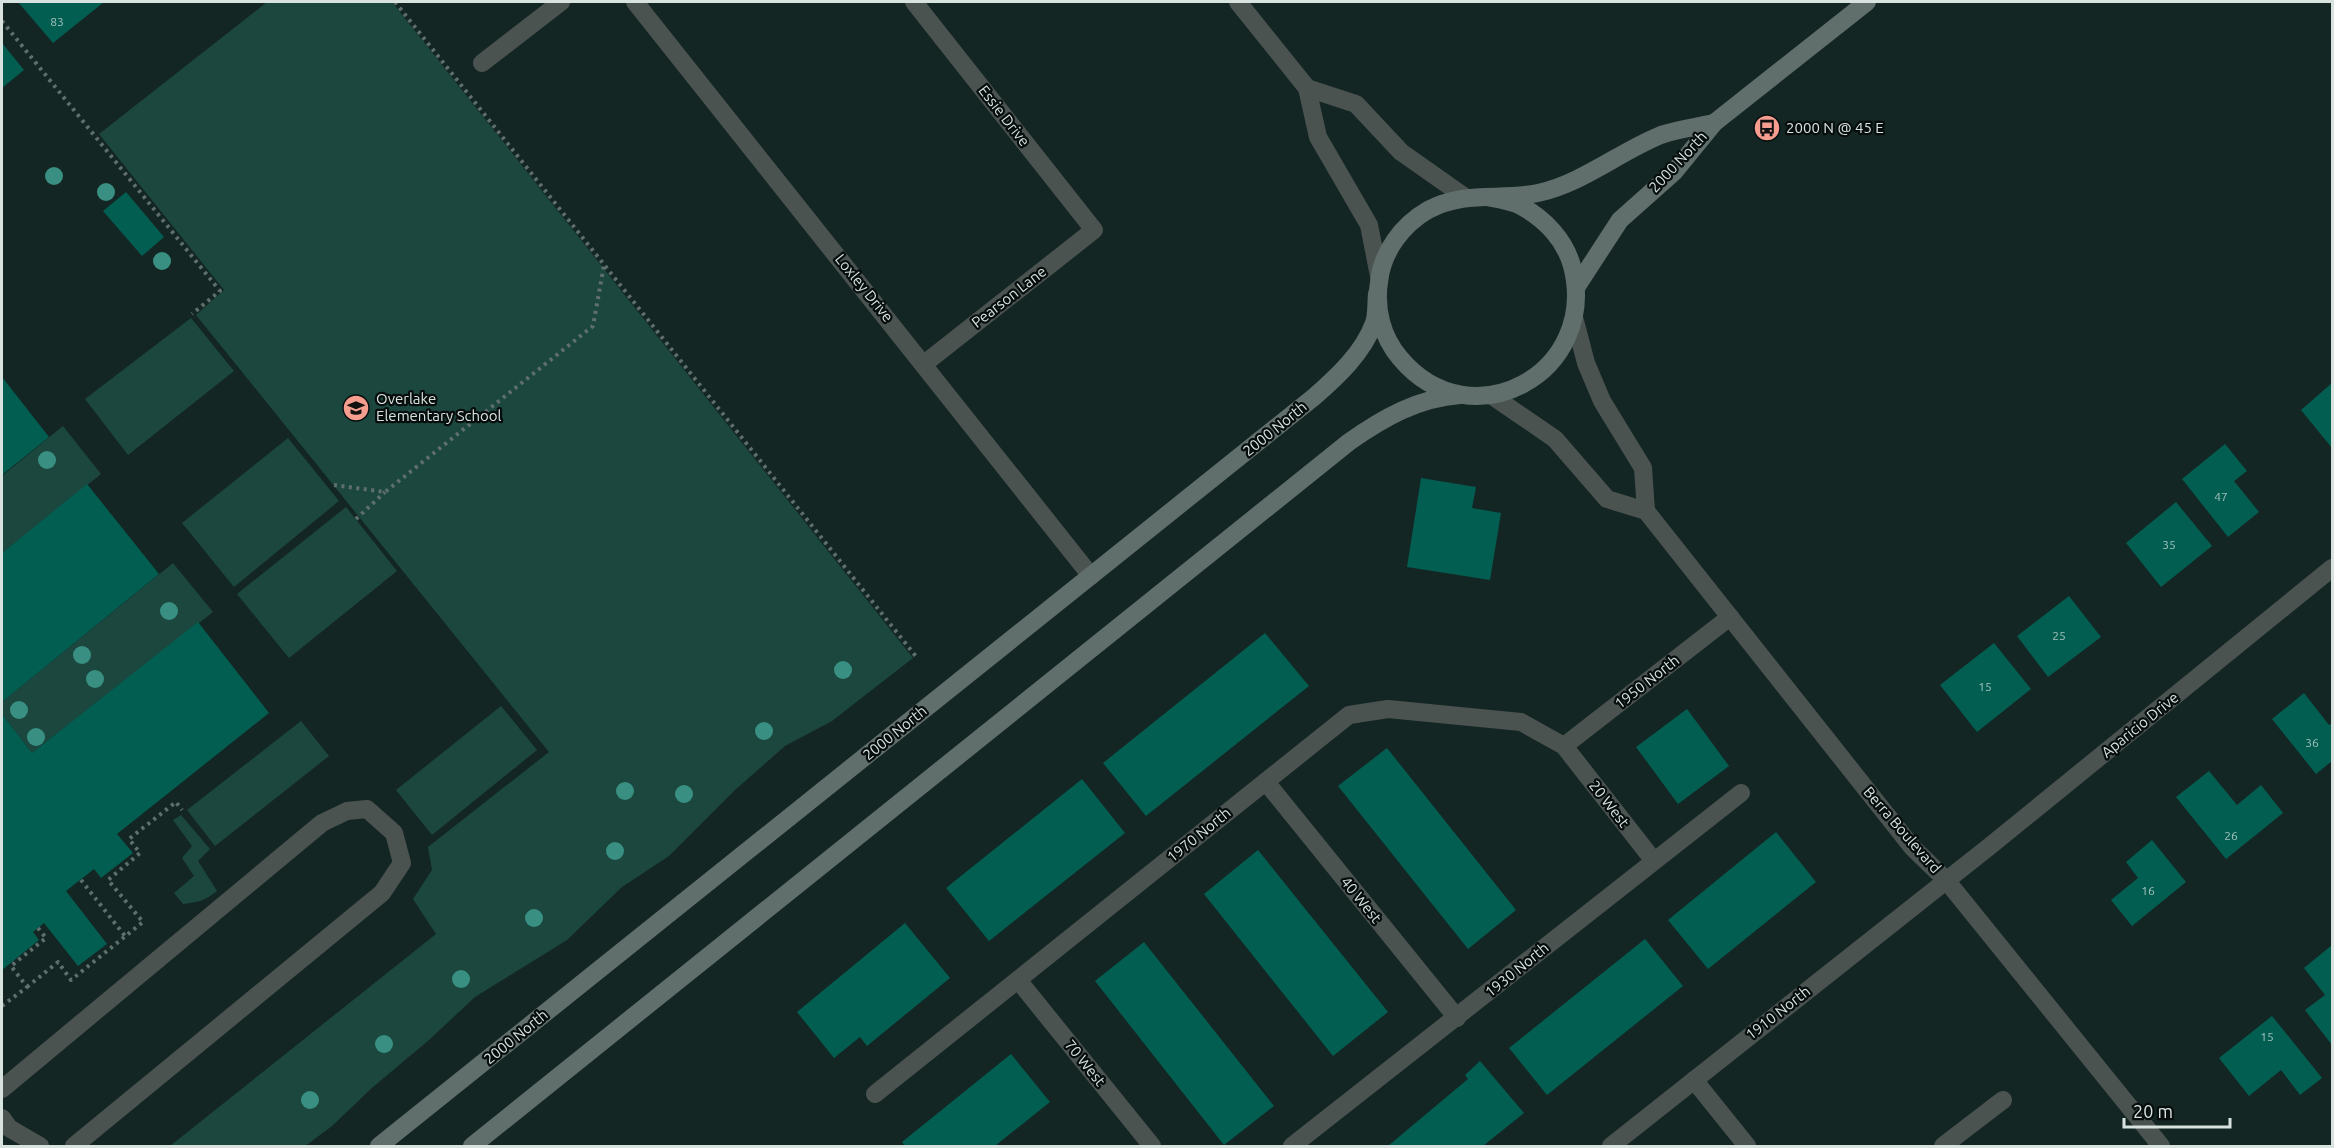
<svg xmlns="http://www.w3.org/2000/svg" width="2334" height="1148" font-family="Ubuntu,sans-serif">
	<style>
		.green { fill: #1b473f }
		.building { fill: #035e52 }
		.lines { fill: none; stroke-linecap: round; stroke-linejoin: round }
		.path { stroke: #5f6f6c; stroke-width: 4; stroke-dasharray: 3 4.5; stroke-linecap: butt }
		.lane { stroke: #4b5351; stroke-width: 18 }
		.street { stroke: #4b5351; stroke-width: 18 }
		.secondary { stroke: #616f6c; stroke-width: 18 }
		.tree { fill: #399082 }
		.labels { text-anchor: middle; stroke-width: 4.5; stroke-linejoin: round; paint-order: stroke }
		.number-label { font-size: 12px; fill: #a3c2bc }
		.street-label { font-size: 15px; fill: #d8e3e0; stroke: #060d0c }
		.poi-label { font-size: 15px; fill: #d8e3e0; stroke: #060d0c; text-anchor: start }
	</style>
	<rect width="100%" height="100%" fill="#142623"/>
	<g class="green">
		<polygon points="267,2 392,2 913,658 832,721 785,746 735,790 669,856 622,887 567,940 475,997 429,1040 373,1087 332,1126 308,1144 304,1146 170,1146 436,934 413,899 432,870 428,847 549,752 196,315 224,290 99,134"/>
		<polygon points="191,318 234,371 128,455 85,399"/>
		<polygon points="63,426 101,474 2,553 2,476"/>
		<polygon points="288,438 339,501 234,587 182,523"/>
		<polygon points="346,507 397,571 289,658 237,594"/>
		<polygon points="173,563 213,612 32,753 2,714 2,702"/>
		<polygon points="501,706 537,750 432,835 396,790"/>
		<polygon points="301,721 329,756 215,846 187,810"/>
		<path d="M181,815L210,849L198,861L217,891C205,901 198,902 183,904L174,893L194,876L182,858L192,846L173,820Z"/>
	</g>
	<g class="building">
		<polygon points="18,2 104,2 53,43"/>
		<polygon points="2,43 24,70 2,88"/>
		<polygon points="126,192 164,237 142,256 103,211"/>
		<polygon points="2,377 49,437 2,475"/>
		<polygon points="2332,383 2332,448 2301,410"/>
		<polygon points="2225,444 2247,471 2234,481 2259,512 2228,537 2182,479"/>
		<polygon points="1421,478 1476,487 1472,508 1501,513 1490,580 1407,567"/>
		<polygon points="87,484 159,574 2,702 2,553"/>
		<polygon points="2176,502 2212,546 2161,587 2126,543"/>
		<polygon points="2069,596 2101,637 2048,677 2017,636"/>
		<polygon points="198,622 269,713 117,834 133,853 101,878 94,869 66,891 107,944 78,966 44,923 33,932 39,940 2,970 2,714 32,753"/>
		<polygon points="1265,633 1309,686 1146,816 1103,763"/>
		<polygon points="1994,643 2031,689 1977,732 1940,685"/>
		<polygon points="2304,693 2329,725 2332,723 2332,761 2316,774 2272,719"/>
		<polygon points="1687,709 1729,766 1678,804 1636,747"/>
		<polygon points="1387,748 1516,910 1468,949 1338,786"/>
		<polygon points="2209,771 2237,805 2261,785 2283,813 2226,859 2176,797"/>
		<polygon points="1082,779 1125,833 989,941 946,888"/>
		<polygon points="1776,832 1816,882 1708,969 1668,920"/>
		<polygon points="2152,840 2186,882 2132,926 2111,900 2138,878 2126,862"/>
		<polygon points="1258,850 1388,1012 1333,1056 1204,894"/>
		<polygon points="905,923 950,978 867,1046 860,1037 834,1058 797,1012"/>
		<polygon points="1645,939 1683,986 1547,1095 1509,1048"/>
		<polygon points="1144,942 1274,1106 1224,1145 1095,981"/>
		<polygon points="2332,945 2332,1045 2305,1010 2325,995 2304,968"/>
		<polygon points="2272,1016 2322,1078 2300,1095 2281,1070 2249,1096 2219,1058"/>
		<polygon points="1011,1054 1050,1102 995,1146 905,1146 902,1142"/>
		<polygon points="1480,1061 1524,1113 1483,1146 1388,1146 1468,1079 1465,1075"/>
	</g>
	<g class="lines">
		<g class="path">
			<polyline points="395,2 918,659"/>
			<polyline points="2,21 220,291 192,314"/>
			<polyline points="334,485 385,492 593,326 604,265"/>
			<polyline points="356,519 385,492"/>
			<polyline points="81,880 125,936"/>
			<polyline points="27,987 58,962 71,980 143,922 108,880 140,853 129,839 176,802 182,810"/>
			<polyline points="2,1006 27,987 11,966 46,938 38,928"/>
		</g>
		<g class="lane">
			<polyline points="2,1089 322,823 347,811 367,809 394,833 402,863 382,893 74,1146"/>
			<polyline points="2,1118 9,1128 40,1146"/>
		</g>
		<g class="street">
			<polyline points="635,2 1091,576"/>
			<polyline points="914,2 1094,230 924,364"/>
			<polyline points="1238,2 1307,88 1318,137 1369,225 1379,276"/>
			<polyline points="482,63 561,2"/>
			<polyline points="1307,88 1356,104 1401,152 1465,197"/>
			<polyline points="1575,321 1586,363 1602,401 1643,468 1646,511"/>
			<polyline points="1491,395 1555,439 1607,499 1646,511 1912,847 1946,880 2161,1146"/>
			<polyline points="1564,746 1730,617"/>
			<polyline points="1266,782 1457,1018"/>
			<polyline points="1018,980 1152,1146"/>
			<polyline points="1694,1080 1747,1146"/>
			<polyline points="875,1094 1349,715 1388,709 1521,722 1564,746 1654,861"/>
			<polyline points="1292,1146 1741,793"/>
			<polyline points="1611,1146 1990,846 2332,568"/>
			<polyline points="1943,1146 2003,1100"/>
		</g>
		<g class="secondary">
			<path d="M1486,197C1497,199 1511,201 1521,206C1545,219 1565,240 1572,266C1600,373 1471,443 1400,358C1382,337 1375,309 1379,282C1382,252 1402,225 1428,210C1466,190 1499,201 1538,193C1583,183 1619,152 1661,135C1678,129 1697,127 1714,123"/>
			<polyline points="1577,286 1620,220 1674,172 1714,123 1867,2"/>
			<path d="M379,1146L1314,397C1337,377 1363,353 1374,323C1377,315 1376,303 1377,294"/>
			<path d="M472,1146L1349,442C1383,418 1418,398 1460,395"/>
		</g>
	</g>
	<g class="tree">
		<circle cx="54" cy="176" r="9"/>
		<circle cx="106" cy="192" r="9"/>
		<circle cx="162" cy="261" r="9"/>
		<circle cx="47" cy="460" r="9"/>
		<circle cx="169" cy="611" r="9"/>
		<circle cx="82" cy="655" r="9"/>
		<circle cx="843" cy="670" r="9"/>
		<circle cx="95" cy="679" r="9"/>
		<circle cx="19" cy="710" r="9"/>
		<circle cx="764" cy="731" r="9"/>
		<circle cx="36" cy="737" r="9"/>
		<circle cx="625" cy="791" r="9"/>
		<circle cx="684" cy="794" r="9"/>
		<circle cx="615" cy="851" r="9"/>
		<circle cx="534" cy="918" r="9"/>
		<circle cx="461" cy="979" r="9"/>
		<circle cx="384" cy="1044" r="9"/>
		<circle cx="310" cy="1100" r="9"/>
	</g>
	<defs>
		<symbol id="bus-disc" viewBox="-11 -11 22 22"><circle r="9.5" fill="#f59d8e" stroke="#060d0c"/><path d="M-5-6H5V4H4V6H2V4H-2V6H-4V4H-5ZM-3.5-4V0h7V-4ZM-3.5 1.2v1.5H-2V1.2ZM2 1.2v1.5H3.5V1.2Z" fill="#111"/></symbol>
		<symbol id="school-disc" viewBox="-11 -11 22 22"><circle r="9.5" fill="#f59d8e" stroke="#060d0c"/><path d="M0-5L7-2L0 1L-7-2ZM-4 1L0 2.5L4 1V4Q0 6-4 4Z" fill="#111"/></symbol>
	</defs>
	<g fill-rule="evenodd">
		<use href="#bus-disc" x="1752" y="113" width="30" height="30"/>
		<use href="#school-disc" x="341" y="393" width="30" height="30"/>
	</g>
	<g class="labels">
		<g class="number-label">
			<text x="57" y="26">83</text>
			<text x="2221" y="501">47</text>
			<text x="2169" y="549">35</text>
			<text x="2059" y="640">25</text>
			<text x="1985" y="691">15</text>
			<text x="2312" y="747">36</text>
			<text x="2231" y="840">26</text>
			<text x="2148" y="895">16</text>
			<text x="2267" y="1041">15</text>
		</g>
		<g class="street-label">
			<text transform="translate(1004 116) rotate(52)" y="5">Essie Drive</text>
			<text transform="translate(1678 162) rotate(-47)" y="5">2000 North</text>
			<text transform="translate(864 288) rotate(51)" y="5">Loxley Drive</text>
			<text transform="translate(1009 297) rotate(-38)" y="5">Pearson Lane</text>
			<text transform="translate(1275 429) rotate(-39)" y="5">2000 North</text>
			<text transform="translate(1647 682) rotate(-38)" y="5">1950 North</text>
			<text transform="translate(2140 725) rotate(-39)" y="5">Aparicio Drive</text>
			<text transform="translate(895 733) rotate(-39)" y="5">2000 North</text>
			<text transform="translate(1609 804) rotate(52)" y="5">20 West</text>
			<text transform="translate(1902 830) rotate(49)" y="5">Berra Boulevard</text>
			<text transform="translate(1199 835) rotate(-39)" y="5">1970 North</text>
			<text transform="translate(1361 900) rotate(51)" y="5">40 West</text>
			<text transform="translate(1517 970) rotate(-39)" y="5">1930 North</text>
			<text transform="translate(1778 1013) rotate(-38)" y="5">1910 North</text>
			<text transform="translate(516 1037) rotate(-39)" y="5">2000 North</text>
			<text transform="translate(1085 1063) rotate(51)" y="5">70 West</text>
		</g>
		<g class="poi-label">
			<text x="1786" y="133">2000 N @ 45 E</text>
			<text x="376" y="404">Overlake<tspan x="376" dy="17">Elementary School</tspan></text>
		</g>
	</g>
	<rect width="2334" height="1148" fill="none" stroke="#d8e3e0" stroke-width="6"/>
	<path d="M2124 1118v9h106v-9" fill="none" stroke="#d8e3e0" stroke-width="3"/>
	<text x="2133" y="1118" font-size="18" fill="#d8e3e0" stroke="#060d0c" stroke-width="4.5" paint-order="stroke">20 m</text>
</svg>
